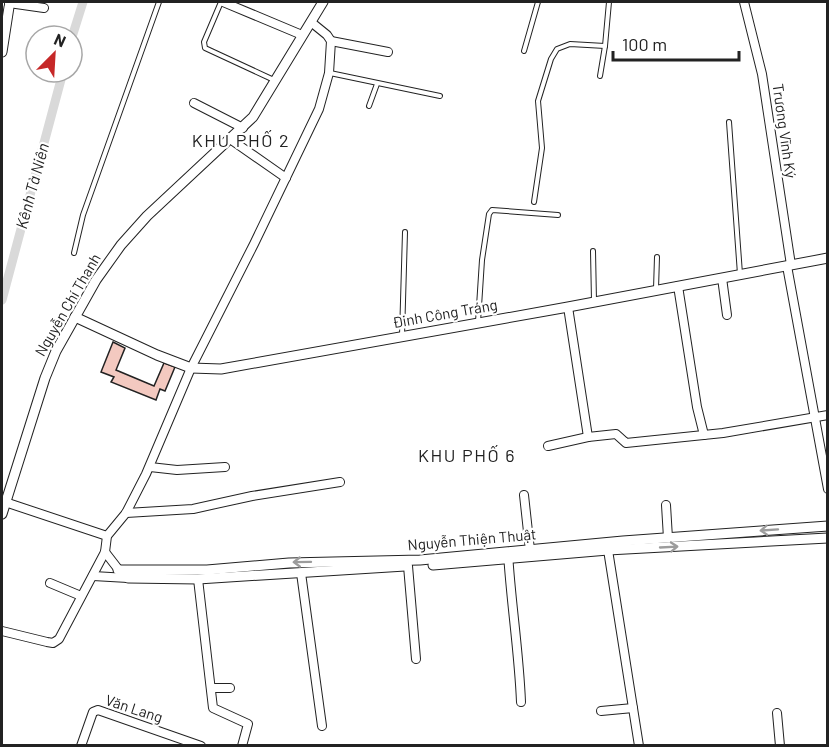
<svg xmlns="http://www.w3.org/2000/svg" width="829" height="747" font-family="Barlow,sans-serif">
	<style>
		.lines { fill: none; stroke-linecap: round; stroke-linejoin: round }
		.canal { stroke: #d9d9d9; stroke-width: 9 }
		.building { fill: #f3c9c0; stroke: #222; stroke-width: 1.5 }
		.service-casing { stroke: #222; stroke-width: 6 }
		.minor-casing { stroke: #222; stroke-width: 10 }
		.tertiary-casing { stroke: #222; stroke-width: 11 }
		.service { stroke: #fff; stroke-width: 4 }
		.minor { stroke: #fff; stroke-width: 8 }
		.tertiary { stroke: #fff; stroke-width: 9 }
		.oneway { stroke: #9c9c9c }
		.labels { text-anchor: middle; stroke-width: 4.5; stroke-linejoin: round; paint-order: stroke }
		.street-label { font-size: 15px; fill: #222; stroke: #fff }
		.water-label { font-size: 16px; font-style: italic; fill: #222; stroke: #fff }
		.quarter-label { font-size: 18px; letter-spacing: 1.5px; fill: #222; stroke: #fff }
	</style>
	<rect width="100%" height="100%" fill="#fff"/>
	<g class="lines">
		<g class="canal">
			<polyline points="72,37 83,2"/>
			<polyline points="2,300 63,72"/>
		</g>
	</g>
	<polygon class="building" points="113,342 125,348 116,370 154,386 164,363 175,367 165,391 160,389 156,400 111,382 114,377 101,372"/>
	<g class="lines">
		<defs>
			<g id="service">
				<polyline points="221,2 204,42 205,48 274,80"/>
				<polyline points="524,51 538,2"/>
				<polyline points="330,73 440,96"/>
				<polyline points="600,76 605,46 609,2"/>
				<polyline points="369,106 377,84"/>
				<polyline points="729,122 740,274"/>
				<polyline points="534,202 542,148 538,101 551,59 557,49 570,44 605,46"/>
				<polyline points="593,251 594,301"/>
				<polyline points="74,253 83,215 159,2"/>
				<polyline points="656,289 657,257"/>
				<polyline points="478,322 482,260 489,214 492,210 558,215"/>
				<polyline points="402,336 405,232"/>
			</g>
			<g id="minor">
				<polyline points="223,2 302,35"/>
				<polyline points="744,2 762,74 791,265"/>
				<polyline points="9,3 44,8"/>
				<polyline points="331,41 388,52"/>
				<polyline points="194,103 243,128"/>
				<polyline points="230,139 286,178"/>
				<polyline points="787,266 828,489"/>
				<polyline points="722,278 727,315"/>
				<polyline points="678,286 697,407 704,435"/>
				<polyline points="568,307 588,437 616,434 626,443 723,433 828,415"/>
				<polyline points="548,446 588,437"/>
				<polyline points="150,467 177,470 225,467"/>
				<polyline points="524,495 530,550"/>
				<polyline points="5,502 107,536"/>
				<polyline points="666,505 668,538"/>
				<polyline points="126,513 193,509 252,496 340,482"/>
				<polyline points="608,550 639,746"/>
				<polyline points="105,552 122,574"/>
				<path d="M508,553C511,603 519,652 521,702"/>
				<polyline points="408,566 416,659"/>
				<polyline points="301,573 322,726"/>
				<polyline points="93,576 128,578"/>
				<polyline points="198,579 213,708 248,724 242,746"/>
				<polyline points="50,583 81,596"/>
				<polyline points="2,631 47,642 53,643 59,639 105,552 107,536 126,513 146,474 191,368 254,244 319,109 329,73 331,41 327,35 311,22"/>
				<polyline points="211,688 230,688"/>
				<polyline points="601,711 633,708"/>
				<polyline points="777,713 780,746"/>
				<polyline points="81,746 93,712 98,710 201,746"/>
			</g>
			<g id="tertiary">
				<polyline points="2,52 9,7"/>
				<polyline points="75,317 157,355 191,368 221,369 568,307 828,258"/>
				<polyline points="2,514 45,378 56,351 96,280 121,245 147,216 253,117 323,2"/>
				<polyline points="433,565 608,550 828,538"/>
				<polyline points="118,570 207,570 289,563 420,560 623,541 828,526"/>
				<polyline points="128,578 198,579 405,566"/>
			</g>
		</defs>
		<use href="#service" class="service-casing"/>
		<use href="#minor" class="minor-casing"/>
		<use href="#tertiary" class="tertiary-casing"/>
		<use href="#service" class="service"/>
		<use href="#minor" class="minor"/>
		<use href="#tertiary" class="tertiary"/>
	</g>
	<defs><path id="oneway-shaft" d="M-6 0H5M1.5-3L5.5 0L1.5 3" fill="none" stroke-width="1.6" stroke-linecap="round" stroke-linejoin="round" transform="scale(1.5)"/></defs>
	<g class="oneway">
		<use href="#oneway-shaft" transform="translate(769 530) rotate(176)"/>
		<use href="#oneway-shaft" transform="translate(669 547) rotate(-3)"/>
		<use href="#oneway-shaft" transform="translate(302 562) rotate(179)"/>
	</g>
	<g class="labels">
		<g class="street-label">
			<text transform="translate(784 131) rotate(82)" y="5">Trương Vĩnh Ký</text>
			<text transform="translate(68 305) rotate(-60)" y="5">Nguyễn Chí Thanh</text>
			<text transform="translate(445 314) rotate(-10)" y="5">Đinh Công Tráng</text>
			<text transform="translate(472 540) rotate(-5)" y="5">Nguyễn Thiện Thuật</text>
			<text transform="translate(134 709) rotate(18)" y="5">Văn Lang</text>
		</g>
		<g class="water-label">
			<text transform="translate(32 186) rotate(-75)" y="6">Kênh Tà Niên</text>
		</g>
		<g class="quarter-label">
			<text x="241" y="147">KHU PHỐ 2</text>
			<text x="467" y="462">KHU PHỐ 6</text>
		</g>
	</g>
	<rect width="829" height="747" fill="none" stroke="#222222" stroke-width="6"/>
	<g transform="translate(54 54) rotate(24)"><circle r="28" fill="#ffffff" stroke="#a7a7a7" stroke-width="1.5"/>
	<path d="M0-4.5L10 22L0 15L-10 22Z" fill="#c62828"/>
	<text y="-9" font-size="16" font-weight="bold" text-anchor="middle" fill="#222222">N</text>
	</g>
	<path d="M613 51v9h126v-9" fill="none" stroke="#222222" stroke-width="3"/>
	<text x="622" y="51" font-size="18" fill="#222222" stroke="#ffffff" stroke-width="4.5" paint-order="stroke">100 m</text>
</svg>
